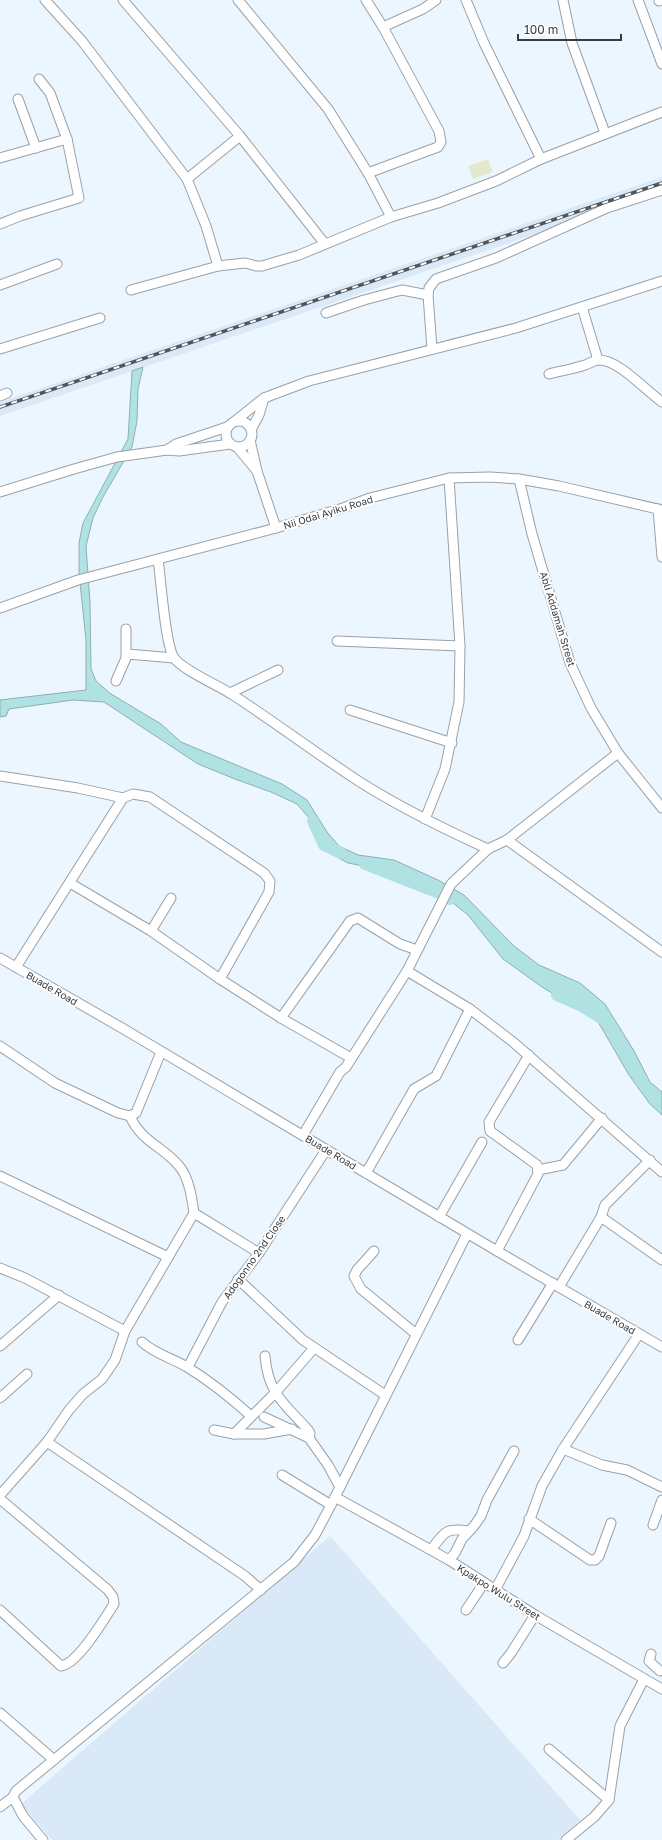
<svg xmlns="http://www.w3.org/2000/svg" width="662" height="1840" font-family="'Golos Text',sans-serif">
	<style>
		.built { fill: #dae9f7 }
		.green { fill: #e4e8cf }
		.water { fill: #b1e2e3; stroke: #8cb0b2 }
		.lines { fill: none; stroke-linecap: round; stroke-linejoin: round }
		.river { stroke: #b1e2e3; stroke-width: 12 }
		.minor-casing { stroke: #98a1a9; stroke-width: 11 }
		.minor { stroke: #fff; stroke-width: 9 }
		.rail-casing { stroke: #51565a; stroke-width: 3.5 }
		.rail { stroke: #fff; stroke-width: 2; stroke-dasharray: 6; stroke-linecap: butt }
		.labels { text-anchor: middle; stroke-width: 4; stroke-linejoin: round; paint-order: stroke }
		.street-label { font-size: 10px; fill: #373b3e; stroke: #fff }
	</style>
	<rect width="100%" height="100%" fill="#ecf6ff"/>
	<g class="built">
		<polygon points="662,177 662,191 0,416 0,402"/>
		<polygon points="330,1536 580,1820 558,1840 52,1840 21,1804"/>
	</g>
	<polygon class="green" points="488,159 493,172 473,179 468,166"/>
	<polygon class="water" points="143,367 138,389 137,421 132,447 103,497 93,518 86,546 90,602 91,669 96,681 111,694 161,724 181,742 282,784 307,800 327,832 339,846 358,855 394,860 438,880 464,895 514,946 539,965 580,983 605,1004 634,1051 650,1082 662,1092 662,1115 650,1104 629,1075 597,1020 582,1004 562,999 542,987 503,959 468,915 453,903 430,887 401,873 348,863 331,854 310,819 297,804 271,792 235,779 198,764 104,702 73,700 9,709 6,716 0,717 0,700 86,690 86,640 79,573 79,543 83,523 128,439 132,371"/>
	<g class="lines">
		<g class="river">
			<polyline points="313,821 324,845 341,853"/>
			<polyline points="365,864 439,893 450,899"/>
			<polyline points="557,995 582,1006 601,1018"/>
		</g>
		<defs>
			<g id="minor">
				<polyline points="45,0 82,41 187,179 206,226 218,266"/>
				<polyline points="123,0 240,136 325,244"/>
				<polyline points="238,0 328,109 368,173 391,217"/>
				<polyline points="366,0 383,27 439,131 441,142 438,147 368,173"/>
				<polyline points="466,0 484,43 541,159"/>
				<polyline points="563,0 572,43 605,133"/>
				<polyline points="638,0 662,64"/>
				<polyline points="659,1 662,0"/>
				<polyline points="383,27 423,9 436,0"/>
				<polyline points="18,99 36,148"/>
				<polyline points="0,158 67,139"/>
				<polyline points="187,179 240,136"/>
				<polyline points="0,224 20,216 79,198 67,139 50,93 39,79"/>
				<polyline points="0,285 57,264"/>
				<polyline points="131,290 218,266 245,263 256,266 262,266 299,255 391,217 438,203 496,181 541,159 662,112"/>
				<polyline points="582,307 598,360"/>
				<polyline points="326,313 364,300 402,290 428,295"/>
				<polyline points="0,349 100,318"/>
				<polyline points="432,349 428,295 429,288 436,279 496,258 607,208 662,190"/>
				<path d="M549,374C561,371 573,369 585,365C589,364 594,360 599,360C619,360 645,390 662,402"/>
				<polyline points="0,396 7,393"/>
				<circle cx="239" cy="434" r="13"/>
				<polyline points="235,421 264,398 309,381 516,328 662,281"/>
				<polyline points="251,430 259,415 264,398"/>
				<polyline points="250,440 257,471 276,528"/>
				<polyline points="237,447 257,471"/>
				<polyline points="167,450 176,444 227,427"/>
				<polyline points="519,479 532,534 570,663 591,708 618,753 662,808"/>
				<polyline points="0,492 74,469 117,457 167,450 179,451 230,444"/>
				<polyline points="658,509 662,557"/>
				<path d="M158,559C161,579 165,645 174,658C184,671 218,685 233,695C276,723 317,754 360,782C401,808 444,829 488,849"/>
				<polyline points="0,608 78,580 276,528 343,508 370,498 449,478 490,477 519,479 559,486 662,510"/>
				<polyline points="337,641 460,646"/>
				<polyline points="127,654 174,658"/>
				<polyline points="116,681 126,658 126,629"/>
				<polyline points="230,693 278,670"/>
				<polyline points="350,710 452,743"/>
				<polyline points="0,776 78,788 123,798 133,794 150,797 264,873 270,881 269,892 220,979"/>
				<polyline points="425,819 445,769 459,702 460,646 449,478"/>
				<polyline points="507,840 662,952"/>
				<polyline points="70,883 151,931 220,979 281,1018 351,1058"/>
				<polyline points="151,931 171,898"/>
				<polyline points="0,958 122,1028 497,1251 662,1347"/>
				<polyline points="16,967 123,798"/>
				<polyline points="407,971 470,1009 513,1042 662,1172"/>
				<polyline points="281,1018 350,921 358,918 400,944 417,950"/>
				<path d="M0,1046L55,1083L118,1113L130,1116C142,1143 163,1146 179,1166C189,1177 192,1199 194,1213L125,1331L115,1360L102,1379L83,1394L69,1410L47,1442L0,1495"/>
				<polyline points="130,1116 136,1113 161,1052"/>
				<polyline points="303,1135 340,1072 346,1067 407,971 451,884 488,849 507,840 618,753"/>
				<polyline points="538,1170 563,1165 602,1118"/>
				<polyline points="366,1173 414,1089 436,1076 470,1009"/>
				<polyline points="0,1176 168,1257"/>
				<polyline points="194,1213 259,1253"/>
				<polyline points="439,1217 482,1142"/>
				<polyline points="601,1217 662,1260"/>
				<polyline points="374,1251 357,1270 354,1276 361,1289 416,1334"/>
				<polyline points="497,1251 538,1174 537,1165 490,1131 489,1122 529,1055"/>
				<polyline points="0,1268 25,1278 125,1331"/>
				<polyline points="238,1279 303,1340 385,1395"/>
				<polyline points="559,1287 601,1217 605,1205 650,1160"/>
				<polyline points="518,1340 553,1283"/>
				<path d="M142,1342C155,1354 172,1358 187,1367C210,1381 231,1398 251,1416"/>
				<polyline points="0,1346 59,1295"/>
				<path d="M265,1356C268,1394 285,1404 308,1430L310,1433L309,1438"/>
				<polyline points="188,1367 222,1302 259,1253 326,1150"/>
				<polyline points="0,1398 27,1374"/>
				<polyline points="264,1417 309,1438 328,1465 340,1487"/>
				<polyline points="214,1430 234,1434 276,1392 314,1348"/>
				<polyline points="234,1434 264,1434 292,1429"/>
				<polyline points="47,1442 245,1576 261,1590"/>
				<polyline points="563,1449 602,1465 627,1470 662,1487"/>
				<polyline points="282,1475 331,1505"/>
				<polyline points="335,1497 449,1560 535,1615 662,1689"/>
				<path d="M0,1499L108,1590L113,1597L114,1604C105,1618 78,1664 61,1666L0,1610"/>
				<polyline points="529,1519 590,1560 595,1560 599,1556 611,1523"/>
				<polyline points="653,1525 662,1500"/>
				<path d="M431,1550C444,1533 445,1527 468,1531"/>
				<polyline points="449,1560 455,1553 462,1539 474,1526 481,1516 487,1500 514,1451"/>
				<polyline points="495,1590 524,1536 542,1486 563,1449 639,1334"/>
				<polyline points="466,1610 484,1583"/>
				<polyline points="651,1654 649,1661 660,1671"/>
				<polyline points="503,1663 511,1653 535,1615"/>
				<polyline points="0,1713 54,1760"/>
				<polyline points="549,1749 609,1800"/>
				<polyline points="13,1797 23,1816 43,1840"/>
				<polyline points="0,1807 13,1797 16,1791 294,1562 315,1535 331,1505 467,1234"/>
				<polyline points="566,1840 594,1817 609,1800 620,1726 644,1679"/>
			</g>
		</defs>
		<use href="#minor" class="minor-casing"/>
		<use href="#minor" class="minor"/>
		<defs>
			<polyline id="rail" points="0,407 662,183"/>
		</defs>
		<use href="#rail" class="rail-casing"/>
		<use href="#rail" class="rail"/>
	</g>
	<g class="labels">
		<g class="street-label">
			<text transform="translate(328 512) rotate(-17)" y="4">Nii Odai Ayiku Road</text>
			<text transform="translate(558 619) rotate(73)" y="4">Abli Addamah Street</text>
			<text transform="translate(52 988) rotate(30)" y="4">Buade Road</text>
			<text transform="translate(331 1152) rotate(31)" y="4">Buade Road</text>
			<text transform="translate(254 1257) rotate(-55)" y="4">Adogonno 2nd Close</text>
			<text transform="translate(610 1317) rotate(30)" y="4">Buade Road</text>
			<text transform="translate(499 1592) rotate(32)" y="4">Kpakpo Wulu Street</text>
		</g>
	</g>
	<path d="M518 34v6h103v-6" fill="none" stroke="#373b3e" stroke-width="2"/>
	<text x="524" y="34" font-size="12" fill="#373b3e" stroke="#ffffff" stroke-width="3" paint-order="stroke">100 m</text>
</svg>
